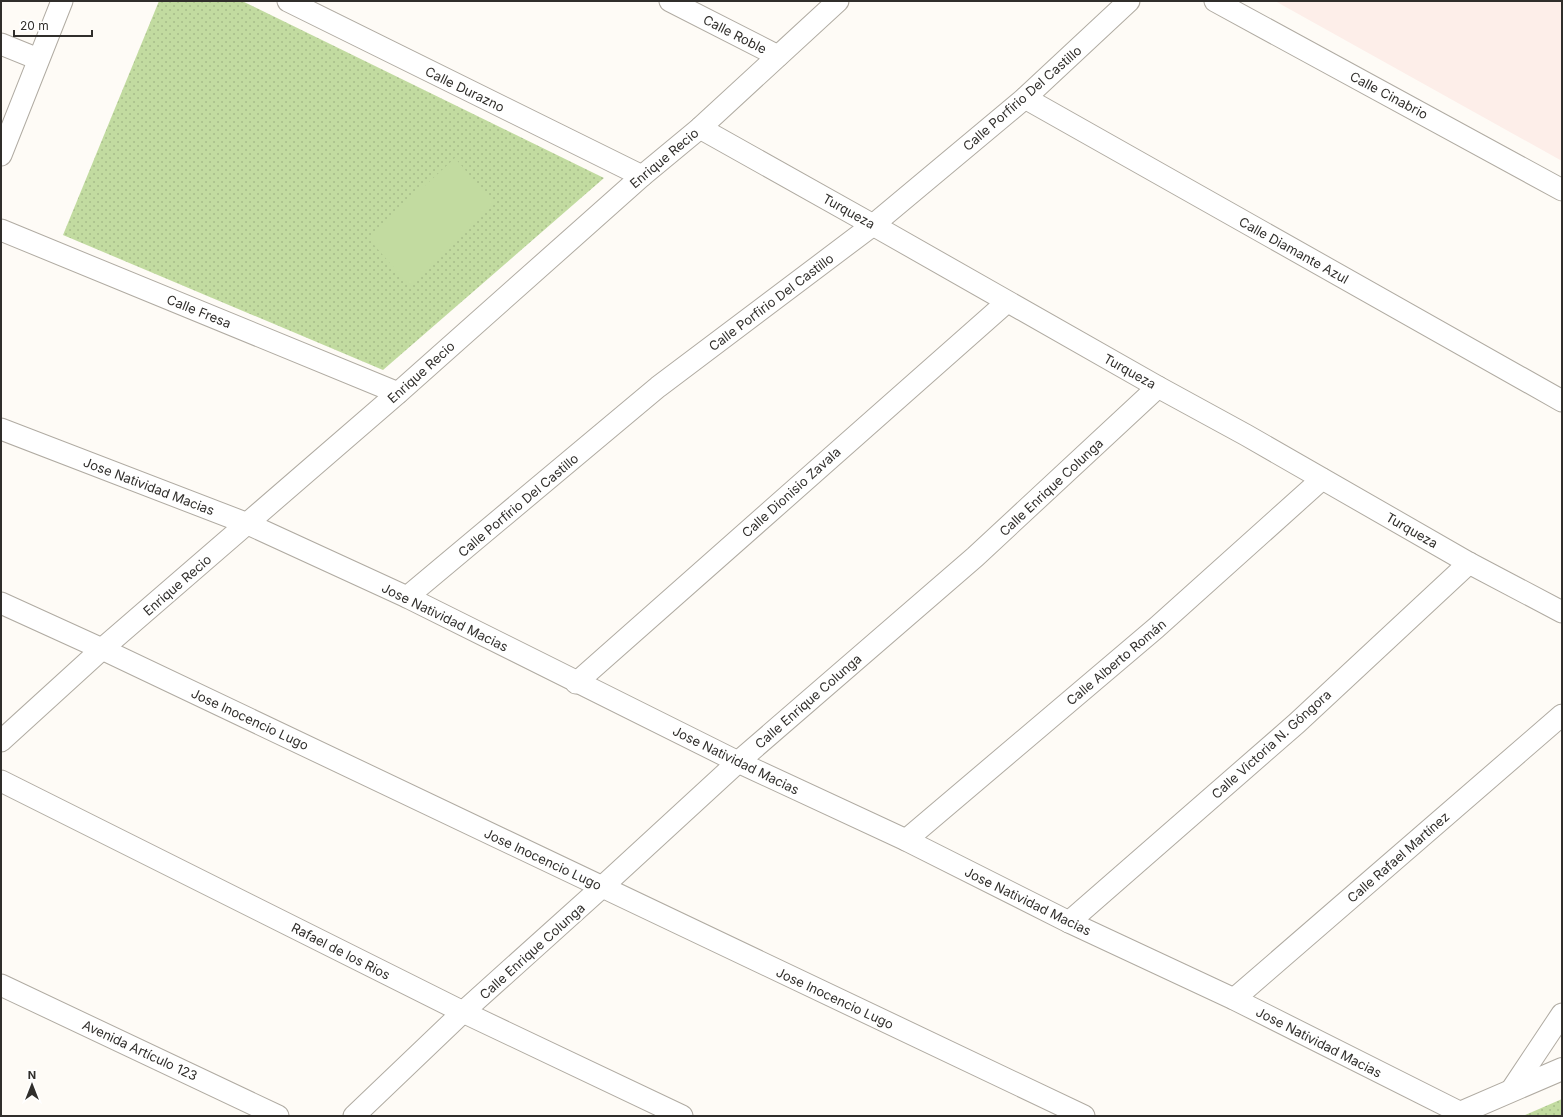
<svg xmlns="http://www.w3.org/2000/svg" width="1563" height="1117" font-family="Inter,sans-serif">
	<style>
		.education { fill: #fdeee9 }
		.grass { fill: url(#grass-dots) }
		.pitch { fill: #c2dba0 }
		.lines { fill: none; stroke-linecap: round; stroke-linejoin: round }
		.minor-casing { stroke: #b0aba2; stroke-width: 23 }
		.tertiary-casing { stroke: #b0aba2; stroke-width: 24 }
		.minor { stroke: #fff; stroke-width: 21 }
		.tertiary { stroke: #fff; stroke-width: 22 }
		.labels { text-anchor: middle; stroke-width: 4; stroke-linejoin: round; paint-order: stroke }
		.street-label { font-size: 13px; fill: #302e2b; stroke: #fff }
	</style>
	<defs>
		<pattern id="grass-dots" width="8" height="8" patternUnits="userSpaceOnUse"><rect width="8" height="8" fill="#c2dba0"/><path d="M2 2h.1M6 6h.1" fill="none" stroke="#a7bc8a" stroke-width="1.8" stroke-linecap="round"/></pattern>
	</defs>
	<rect width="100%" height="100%" fill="#fefbf6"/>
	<polygon class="education" points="1275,1 1562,1 1562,161"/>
	<g class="grass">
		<polygon points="159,1 242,1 604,178 383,370 63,235"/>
		<polygon points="1562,1099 1562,1116 1523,1116"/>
	</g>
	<polygon class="pitch" points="455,158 494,204 409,285 368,238"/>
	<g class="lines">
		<defs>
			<g id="minor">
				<polyline points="288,1 642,176"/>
				<polyline points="670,1 778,56"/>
				<polyline points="1215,1 1562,190"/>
				<polyline points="1,44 38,59"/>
				<polyline points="1025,98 1562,401"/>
				<polyline points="700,128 873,225 1158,387 1246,435 1469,563 1562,612"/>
				<polyline points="1,155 62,1"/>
				<polyline points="1,230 398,393"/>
				<polyline points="1,429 248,524 407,597 738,762 906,840 1069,922 1234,999 1461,1113"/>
				<polyline points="407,597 658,387 873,225 1025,98 1129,1"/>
				<polyline points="1,603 102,649 1084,1116"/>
				<polyline points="576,683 1007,302"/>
				<polyline points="1,741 102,649 398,393 642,176 700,128 838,1"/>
				<polyline points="1,781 463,1012 682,1116"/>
				<polyline points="906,840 1156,628 1322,479"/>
				<polyline points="1069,922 1297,723 1469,563"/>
				<polyline points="1,985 278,1116"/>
				<polyline points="1234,999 1562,715"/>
				<polyline points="1512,1089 1562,1014"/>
				<polyline points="354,1116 463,1012 602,887 738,762 975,557 1158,387"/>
			</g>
			<polyline id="tertiary" points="1453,1116 1562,1069"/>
		</defs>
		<use href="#minor" class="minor-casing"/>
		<use href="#tertiary" class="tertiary-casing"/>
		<use href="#minor" class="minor"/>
		<use href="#tertiary" class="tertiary"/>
	</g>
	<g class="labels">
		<g class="street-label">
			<text transform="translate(735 34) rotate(27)" y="5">Calle Roble</text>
			<text transform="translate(465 89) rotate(26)" y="5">Calle Durazno</text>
			<text transform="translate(1389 95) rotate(28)" y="5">Calle Cinabrio</text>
			<text transform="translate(1022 98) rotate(-41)" y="5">Calle Porfirio Del Castillo</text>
			<text transform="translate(664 158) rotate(-40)" y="5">Enrique Recio</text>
			<text transform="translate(849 211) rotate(29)" y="5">Turqueza</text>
			<text transform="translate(1294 250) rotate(29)" y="5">Calle Diamante Azul</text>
			<text transform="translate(771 302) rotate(-37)" y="5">Calle Porfirio Del Castillo</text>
			<text transform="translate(199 311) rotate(22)" y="5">Calle Fresa</text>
			<text transform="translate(1130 371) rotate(29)" y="5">Turqueza</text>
			<text transform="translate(421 372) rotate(-42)" y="5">Enrique Recio</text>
			<text transform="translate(149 486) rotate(21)" y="5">Jose Natividad Macias</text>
			<text transform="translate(1051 487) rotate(-43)" y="5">Calle Enrique Colunga</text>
			<text transform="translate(791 492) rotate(-42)" y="5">Calle Dionisio Zavala</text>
			<text transform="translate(518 505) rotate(-40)" y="5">Calle Porfirio Del Castillo</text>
			<text transform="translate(1412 530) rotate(30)" y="5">Turqueza</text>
			<text transform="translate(177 585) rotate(-41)" y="5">Enrique Recio</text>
			<text transform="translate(445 617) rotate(26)" y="5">Jose Natividad Macias</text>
			<text transform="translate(1116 662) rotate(-40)" y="5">Calle Alberto Román</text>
			<text transform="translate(808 701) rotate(-41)" y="5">Calle Enrique Colunga</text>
			<text transform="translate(250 719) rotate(25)" y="5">Jose Inocencio Lugo</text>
			<text transform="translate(1271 744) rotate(-42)" y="5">Calle Victoria N. Góngora</text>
			<text transform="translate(736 760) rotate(26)" y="5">Jose Natividad Macias</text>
			<text transform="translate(1398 857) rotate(-41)" y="5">Calle Rafael Martínez</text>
			<text transform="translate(543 859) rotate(25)" y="5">Jose Inocencio Lugo</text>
			<text transform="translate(1028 901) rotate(26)" y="5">Jose Natividad Macias</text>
			<text transform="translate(341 951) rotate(27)" y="5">Rafael de los Rios</text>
			<text transform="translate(532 951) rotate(-42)" y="5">Calle Enrique Colunga</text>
			<text transform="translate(835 998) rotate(25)" y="5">Jose Inocencio Lugo</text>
			<text transform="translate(1319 1042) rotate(27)" y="5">Jose Natividad Macias</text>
			<text transform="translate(140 1050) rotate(25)" y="5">Avenida Artículo 123</text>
		</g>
	</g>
	<rect width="1563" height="1117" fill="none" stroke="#302e2b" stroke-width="4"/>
	<g transform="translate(32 1085)" stroke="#ffffff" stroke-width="3" paint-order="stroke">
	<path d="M0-3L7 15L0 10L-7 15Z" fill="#302e2b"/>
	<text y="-6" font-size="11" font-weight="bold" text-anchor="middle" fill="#302e2b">N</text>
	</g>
	<path d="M14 30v6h78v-6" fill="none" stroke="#302e2b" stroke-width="2"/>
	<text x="20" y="30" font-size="12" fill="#302e2b" stroke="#ffffff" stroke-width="3" paint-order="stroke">20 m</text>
</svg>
